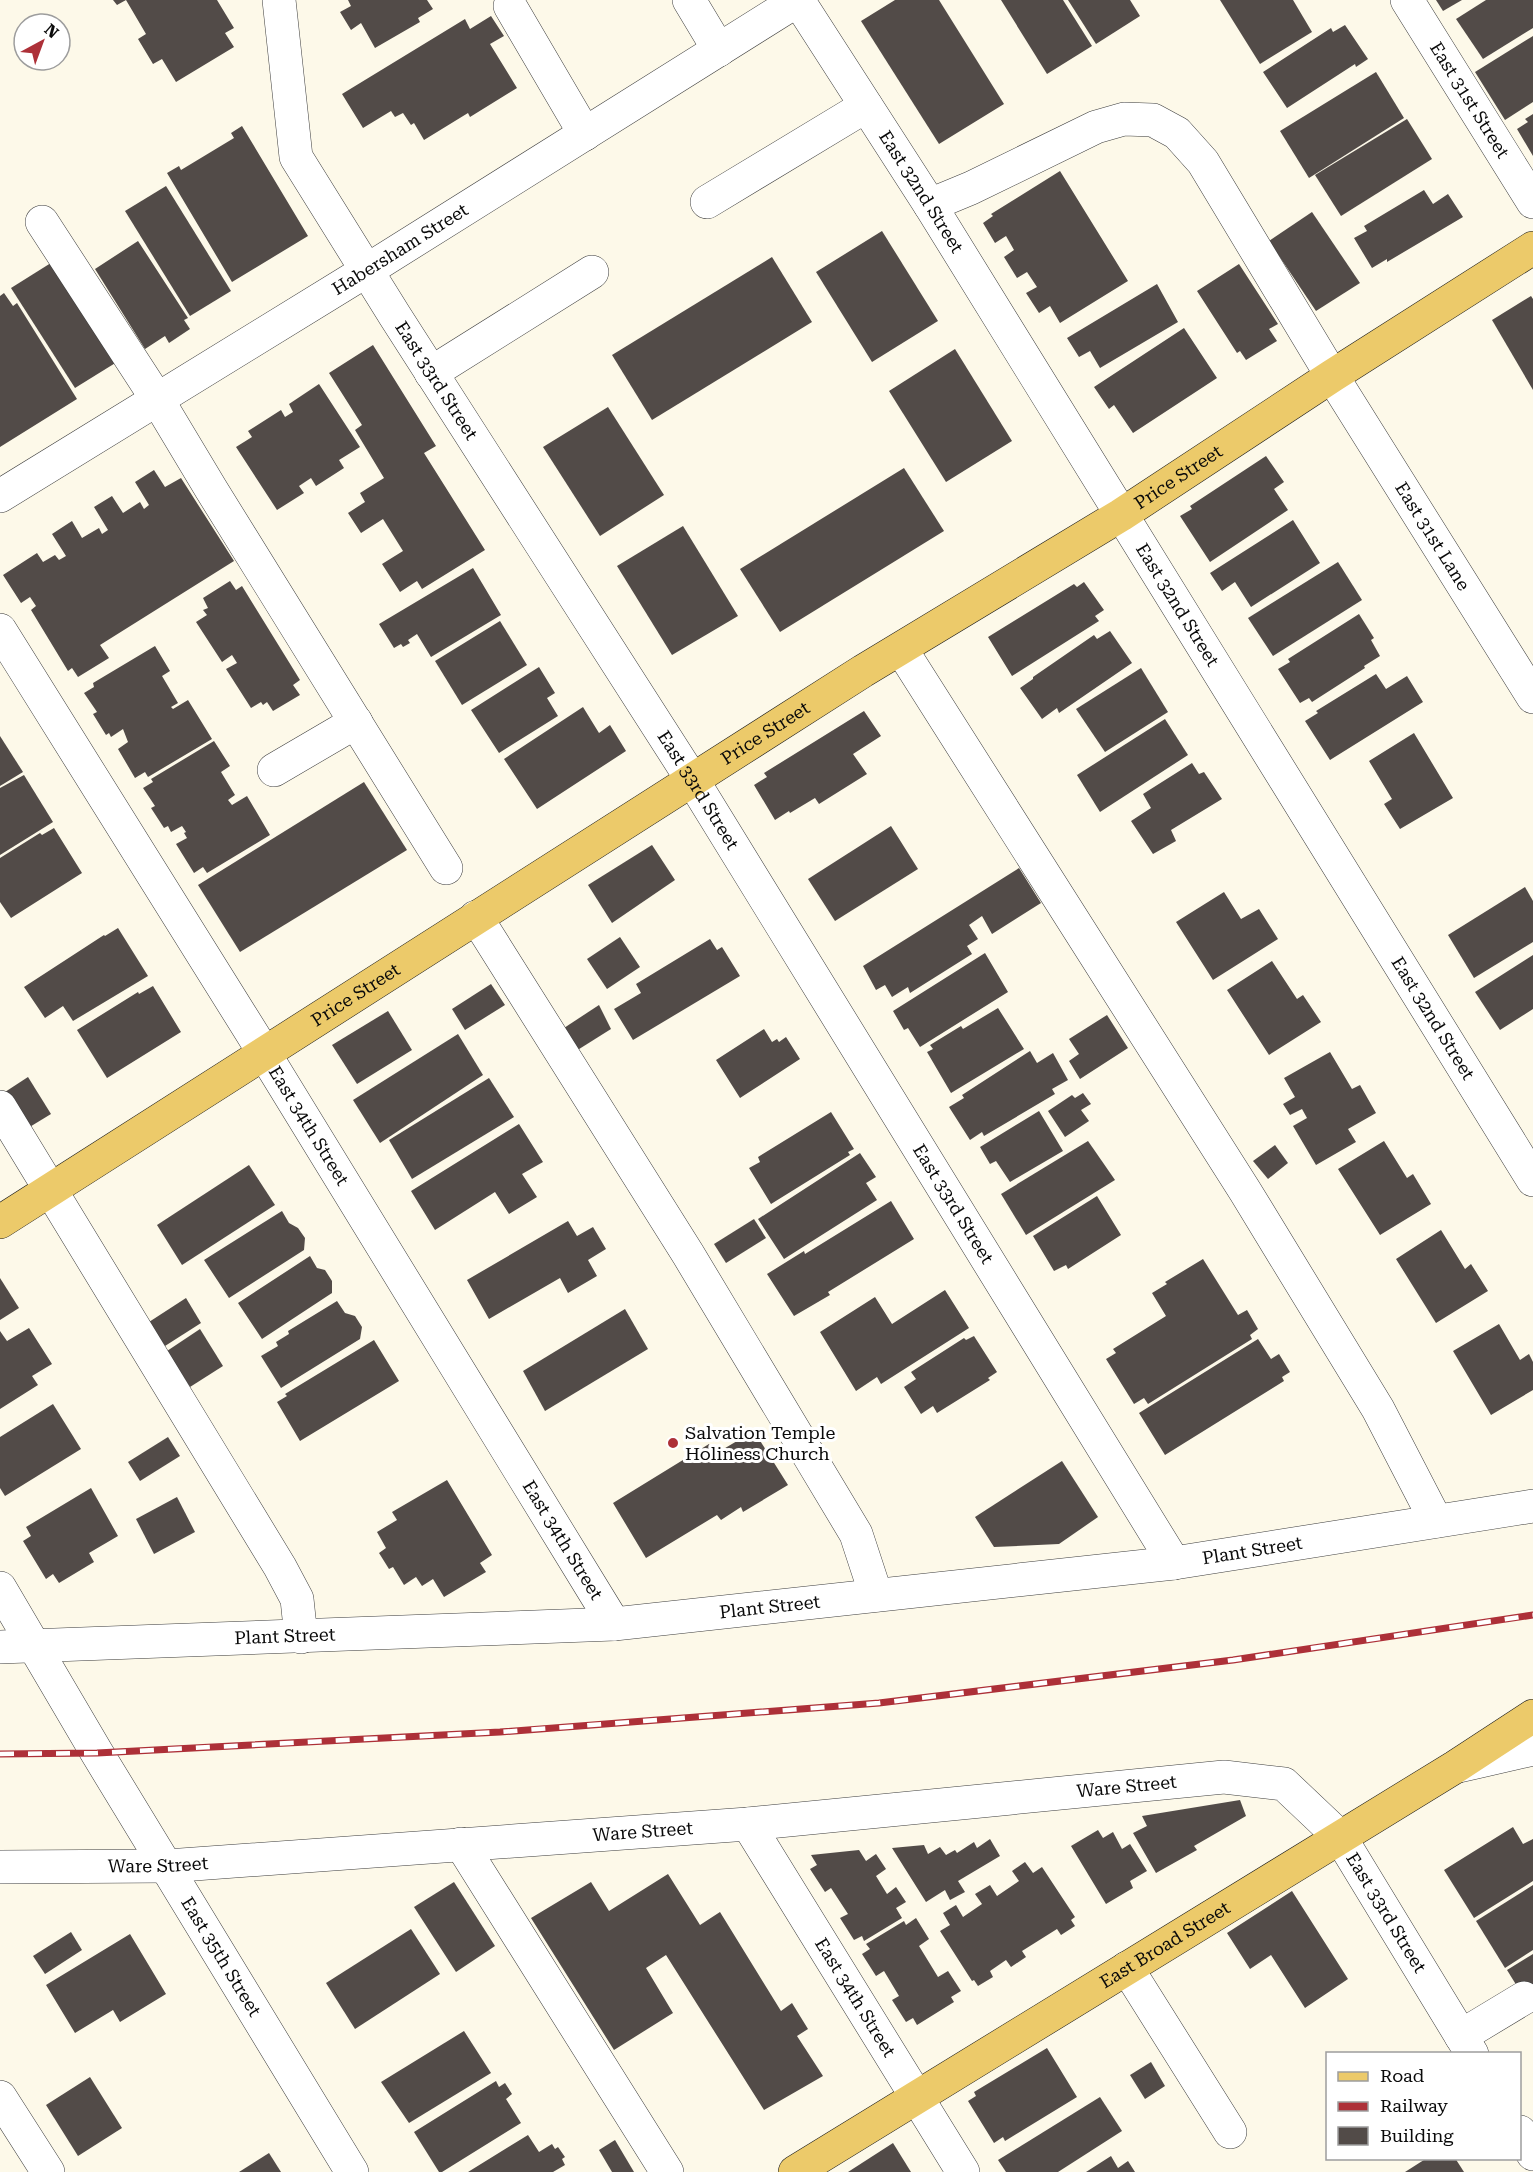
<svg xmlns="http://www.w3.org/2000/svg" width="1533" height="2172" font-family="'Roboto Serif',serif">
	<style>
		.building { fill: #524b48 }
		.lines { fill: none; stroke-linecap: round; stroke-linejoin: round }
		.minor-casing { stroke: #3d3d3d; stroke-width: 34 }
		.major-casing { stroke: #1b1b1b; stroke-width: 34 }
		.minor { stroke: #fff; stroke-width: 33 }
		.major { stroke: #ecca6a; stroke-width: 33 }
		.rail-casing { stroke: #ad3038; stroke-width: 7 }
		.rail { stroke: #fff; stroke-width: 4.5; stroke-dasharray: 14; stroke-linecap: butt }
		.poi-dot { fill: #ad3038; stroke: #fff; stroke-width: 2 }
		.labels { text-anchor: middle; stroke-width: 6; stroke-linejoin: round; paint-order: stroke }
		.street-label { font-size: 18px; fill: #0a0a0a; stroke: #fff }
		.poi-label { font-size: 18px; fill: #0a0a0a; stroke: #fff; text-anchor: start }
	</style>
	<rect width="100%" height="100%" fill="#fdf9e9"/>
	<g class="building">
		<polygon points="113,0 217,0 234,28 225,33 234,47 176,82 162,59 153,64 138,39 146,34 126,0 117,5"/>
		<polygon points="348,0 427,0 433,9 418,18 420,22 375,48 361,23 351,30 340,12 351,6"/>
		<polygon points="895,0 939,0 1004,104 939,144 861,21"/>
		<polygon points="1001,0 1063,0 1092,46 1047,74"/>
		<polygon points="1068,0 1130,0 1140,16 1096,44"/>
		<polygon points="1220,0 1293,0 1312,32 1260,64"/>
		<polygon points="1436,0 1462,0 1443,11"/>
		<polygon points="1486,0 1533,0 1533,28 1483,59 1456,19"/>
		<polygon points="491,16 504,36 490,44 517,88 470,117 468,113 424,140 414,123 411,125 403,113 395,117 391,111 363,128 342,94 465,19 470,29"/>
		<polygon points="1345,25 1368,59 1356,67 1355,64 1287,108 1263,72 1331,28 1333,32"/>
		<polygon points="1533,36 1533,102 1505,120 1475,72"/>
		<polygon points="1376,72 1404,118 1309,178 1280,131"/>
		<polygon points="1533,114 1533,156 1517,129 1528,122 1525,119"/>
		<polygon points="1407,119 1432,159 1341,216 1315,175"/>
		<polygon points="242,126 308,236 232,282 167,173 179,166 181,170 234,138 231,133"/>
		<polygon points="1060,171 1128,281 1060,323 1050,306 1039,313 1026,293 1037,287 1027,272 1017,278 1004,257 1014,250 1006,236 995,243 983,223 993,216 991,214"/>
		<polygon points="166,186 231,291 190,316 125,211"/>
		<polygon points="1424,190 1433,204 1448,194 1463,217 1387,262 1387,259 1372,268 1354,238 1367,231 1364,226"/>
		<polygon points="1312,212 1360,283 1316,311 1269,241"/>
		<polygon points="882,231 938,321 872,362 816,272"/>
		<polygon points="138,241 188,318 184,320 190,329 169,343 165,336 145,349 95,269"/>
		<polygon points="62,256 125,357 75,388 11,288"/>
		<polygon points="772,257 812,322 652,420 612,355"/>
		<polygon points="1239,264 1278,324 1269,329 1277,341 1246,360 1240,351 1237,353 1197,291"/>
		<polygon points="1157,284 1178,322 1100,368 1090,351 1079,357 1067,338"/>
		<polygon points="4,293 13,306 17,303 77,399 0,447 0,296"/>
		<polygon points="1531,296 1533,299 1533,390 1492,320"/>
		<polygon points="1184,328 1217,378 1133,433 1114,405 1109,409 1094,387"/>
		<polygon points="373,345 436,446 424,453 485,550 422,589 417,581 400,592 382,564 403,551 383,519 361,533 348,513 365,502 360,493 384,478 355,430 362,425 329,373"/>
		<polygon points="955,349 1012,441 946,482 889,391"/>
		<polygon points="319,384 360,447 339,460 344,468 316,486 311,478 299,486 304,493 277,510 236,447 252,437 248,431 281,410 285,417 293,412 289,404"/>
		<polygon points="608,407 664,495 600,536 543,447"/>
		<polygon points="1266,456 1284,482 1274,489 1288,510 1210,562 1180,516 1192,509 1190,506"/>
		<polygon points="904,468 944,531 780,632 740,569"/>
		<polygon points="154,470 165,487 181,478 234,561 100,645 109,658 78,677 72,668 68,671 31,610 36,606 30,597 21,603 3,575 37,553 43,562 55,555 59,560 66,556 52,534 72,521 82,538 99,528 102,534 108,530 94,507 112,496 123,513 140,502 144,509 149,505 135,482"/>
		<polygon points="1293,520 1320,563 1251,607 1235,582 1222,591 1210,573"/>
		<polygon points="683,526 738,616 672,655 617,566"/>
		<polygon points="1338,562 1362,600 1273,656 1248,618"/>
		<polygon points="473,568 501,615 431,657 417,634 408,640 410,643 403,647 401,644 394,648 379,624"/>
		<polygon points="230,581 236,590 242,586 300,680 293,685 300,695 273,711 267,702 263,705 261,702 251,708 226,669 237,663 232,655 222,662 196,622 207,615 203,610 208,608 203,598"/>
		<polygon points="1084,582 1104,610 1095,616 1099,621 1012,676 988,637 1074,584 1077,587"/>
		<polygon points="1359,614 1374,638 1371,640 1380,656 1364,666 1365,668 1312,702 1309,698 1300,703 1278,669 1290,662 1288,659"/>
		<polygon points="500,621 527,665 462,705 435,661"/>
		<polygon points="1110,631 1132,663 1059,713 1057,708 1042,719 1020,688 1033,679 1033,677 1094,635 1097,639"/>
		<polygon points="155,646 170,671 162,676 178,703 171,707 173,709 188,700 212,739 148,777 145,772 135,778 118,749 128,742 123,729 111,737 109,733 106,735 93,714 97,712 95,709 84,693 94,687 93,683"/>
		<polygon points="539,667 555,693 547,698 558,716 499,753 471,710"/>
		<polygon points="1141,668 1168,712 1105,752 1076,709"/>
		<polygon points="1376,674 1386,689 1407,676 1423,702 1330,760 1305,721 1318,713 1316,711"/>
		<polygon points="583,707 599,733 610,725 626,751 537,809 504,759"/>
		<polygon points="864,711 881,736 853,754 867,774 819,804 815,798 790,813 789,811 775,820 754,785 767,777 764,773"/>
		<polygon points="1165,719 1188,755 1100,812 1077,775"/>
		<polygon points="1414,733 1453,798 1400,829 1384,804 1392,799 1369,761"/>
		<polygon points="0,736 23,772 0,786"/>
		<polygon points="214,741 230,766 221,772 235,795 228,800 232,805 247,796 270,835 207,873 203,867 194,873 176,844 187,838 184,833 186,832 182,826 171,832 168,826 164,828 151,808 155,806 143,788 153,782 151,779"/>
		<polygon points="1192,763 1199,774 1204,772 1222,799 1171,830 1176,841 1153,854 1131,821 1151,808 1143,794"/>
		<polygon points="24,775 53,822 0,855 0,788"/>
		<polygon points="364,782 407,850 240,952 198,885"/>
		<polygon points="891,826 918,869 835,921 808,879"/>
		<polygon points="54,828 82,873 11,918 0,902 0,858 40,833 42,835"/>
		<polygon points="652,845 675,880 612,923 588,885"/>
		<polygon points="1019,868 1041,903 992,934 982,916 969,925 978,939 967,946 972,954 910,993 908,987 892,997 885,985 876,990 863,966"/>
		<polygon points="1525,887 1533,901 1533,942 1474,978 1448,935"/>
		<polygon points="1224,892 1241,919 1259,909 1278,939 1213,980 1176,922"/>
		<polygon points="118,928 148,976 73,1021 63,1006 45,1018 24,987 104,935 105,936"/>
		<polygon points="620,937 640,967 607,989 587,959"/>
		<polygon points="710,939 717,950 722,947 740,976 633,1040 614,1009 641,993 636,984"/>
		<polygon points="985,953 1008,992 920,1047 908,1028 904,1030 893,1011"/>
		<polygon points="1533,955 1533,1009 1500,1030 1475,992"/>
		<polygon points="1272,961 1297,999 1303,995 1321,1022 1269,1055 1227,990"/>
		<polygon points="491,984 505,1005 465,1030 452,1009"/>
		<polygon points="153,986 181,1032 107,1078 77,1030 138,992 139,994"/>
		<polygon points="599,1005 611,1029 576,1051 564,1028"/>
		<polygon points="998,1008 1024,1049 951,1093 927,1052 933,1049 930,1045 961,1026 963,1029"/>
		<polygon points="388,1011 412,1050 357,1084 332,1045"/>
		<polygon points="1107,1015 1128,1048 1080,1079 1069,1061 1079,1054 1069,1039"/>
		<polygon points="764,1029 772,1042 777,1039 779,1042 786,1037 800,1059 740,1098 716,1060"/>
		<polygon points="458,1034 483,1075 380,1143 353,1100"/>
		<polygon points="1030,1051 1037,1063 1053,1053 1068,1080 1052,1089 1055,1094 984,1136 982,1132 970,1140 949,1107 964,1098 962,1095"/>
		<polygon points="1330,1052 1352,1089 1360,1085 1376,1113 1348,1129 1356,1142 1316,1165 1293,1126 1307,1118 1302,1109 1290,1115 1283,1104 1295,1097 1284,1078"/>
		<polygon points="28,1077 51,1114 28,1128 5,1092"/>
		<polygon points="489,1078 514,1117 412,1179 389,1140"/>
		<polygon points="1083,1093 1091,1104 1081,1110 1089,1121 1065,1137 1048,1111 1072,1095 1075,1098"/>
		<polygon points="1039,1111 1063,1151 1010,1182 996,1161 990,1164 980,1147"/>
		<polygon points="831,1112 854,1149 848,1152 850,1155 771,1204 749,1168 760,1162 758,1157"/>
		<polygon points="519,1124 543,1162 522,1174 537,1197 509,1214 495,1192 435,1230 411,1191"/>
		<polygon points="1088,1141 1115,1180 1026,1235 1001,1194"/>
		<polygon points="1384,1141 1407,1178 1413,1174 1431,1204 1380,1235 1338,1169"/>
		<polygon points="1275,1145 1288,1163 1268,1179 1253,1161"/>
		<polygon points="860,1153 876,1177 866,1183 877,1200 784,1259 758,1219"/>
		<polygon points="249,1165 275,1205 182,1265 157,1225"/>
		<polygon points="1097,1196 1121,1235 1068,1269 1066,1265 1054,1271 1033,1236"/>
		<polygon points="891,1201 914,1239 828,1292 830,1295 794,1316 767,1274 804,1251 805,1254"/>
		<polygon points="282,1211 289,1223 298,1228 305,1238 304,1250 229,1298 204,1260"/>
		<polygon points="754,1219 766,1238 726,1263 714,1244"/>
		<polygon points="568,1221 577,1236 593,1227 606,1249 588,1260 597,1276 568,1293 560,1278 489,1319 467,1280"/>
		<polygon points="1441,1230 1465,1269 1471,1264 1488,1291 1436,1323 1396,1259"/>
		<polygon points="310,1256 317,1268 325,1270 332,1281 332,1293 262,1339 238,1303"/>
		<polygon points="1203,1259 1238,1315 1247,1310 1258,1329 1250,1335 1252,1339 1148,1404 1144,1398 1134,1404 1106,1359 1116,1353 1113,1349 1166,1316 1152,1293 1167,1284 1165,1282"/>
		<polygon points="0,1278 19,1308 0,1320"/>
		<polygon points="945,1290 969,1328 881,1384 877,1377 856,1391 820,1332 875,1297 892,1324"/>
		<polygon points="186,1298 201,1323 165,1346 149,1322"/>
		<polygon points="337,1301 345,1313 355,1316 362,1327 360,1339 281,1388 261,1356 278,1346 276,1342 289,1334 288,1331"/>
		<polygon points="625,1309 648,1349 545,1411 523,1371"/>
		<polygon points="1499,1324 1520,1360 1529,1354 1533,1362 1533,1390 1491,1415 1453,1351"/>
		<polygon points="29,1328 52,1364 32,1376 38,1385 0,1409 0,1331 7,1341"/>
		<polygon points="200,1329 223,1366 190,1387 167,1351"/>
		<polygon points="974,1336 997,1372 988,1378 990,1380 937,1413 933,1406 921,1414 904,1387 916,1379 911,1372 964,1338 966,1340"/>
		<polygon points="1258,1339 1271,1359 1279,1354 1290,1372 1282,1377 1284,1381 1165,1455 1139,1413"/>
		<polygon points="374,1340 399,1381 300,1441 277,1402 287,1396 285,1394"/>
		<polygon points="53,1404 81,1449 5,1496 0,1488 0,1437"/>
		<polygon points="754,1431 788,1485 743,1512 741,1507 721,1520 717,1515 646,1558 613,1503 709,1444 715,1454"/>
		<polygon points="168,1437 180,1456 140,1481 128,1462"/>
		<polygon points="1062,1461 1098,1517 1059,1544 994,1547 975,1517"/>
		<polygon points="447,1480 492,1555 480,1563 486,1572 444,1597 433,1579 422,1586 416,1577 404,1585 393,1567 389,1569 379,1553 386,1548 377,1532 397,1520 392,1512"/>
		<polygon points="91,1488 118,1536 89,1553 94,1562 59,1583 53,1574 46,1579 23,1541 31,1536 26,1527"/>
		<polygon points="177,1497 195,1532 154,1554 136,1519"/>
		<polygon points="1240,1800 1246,1816 1194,1846 1197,1850 1156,1873 1133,1833 1147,1826 1142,1816"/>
		<polygon points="1513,1827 1523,1844 1533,1839 1533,1881 1474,1918 1444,1870"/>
		<polygon points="1098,1830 1103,1838 1113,1832 1122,1849 1130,1844 1147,1871 1130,1881 1133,1888 1106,1904 1071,1846"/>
		<polygon points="990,1839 1000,1856 958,1881 965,1892 950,1900 945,1890 926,1902 892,1848 924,1845 928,1854 940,1847 946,1855 955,1850 957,1853 974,1842 977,1848"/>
		<polygon points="859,1850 866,1861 876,1854 886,1869 876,1876 887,1894 896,1887 906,1902 896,1908 902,1918 864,1941 862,1936 854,1940 840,1918 848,1914 831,1888 825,1892 810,1869 817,1865 811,1855"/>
		<polygon points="1025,1862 1033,1873 1042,1867 1075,1917 1071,1920 1075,1926 1061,1935 1057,1929 1022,1951 1026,1957 1011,1967 1006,1960 990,1971 993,1977 978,1986 974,1980 972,1981 940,1931 950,1925 943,1913 956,1905 963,1917 982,1904 975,1894 990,1885 997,1896 1019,1881 1012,1871"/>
		<polygon points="668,1874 700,1925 720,1912 781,2011 792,2003 808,2029 797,2036 823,2076 764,2110 666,1955 646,1968 673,2013 614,2050 531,1918 591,1882 609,1911"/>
		<polygon points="454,1882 495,1946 456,1972 414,1907"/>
		<polygon points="1533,1885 1533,1950 1505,1968 1476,1921"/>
		<polygon points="1292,1891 1348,1979 1305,2008 1271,1955 1250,1969 1227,1933"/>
		<polygon points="916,1918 929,1939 919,1946 938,1977 948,1971 961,1991 951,1997 954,2002 917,2025 913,2018 906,2022 892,2000 899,1996 884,1971 876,1976 862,1954 870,1949 866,1944 904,1921 906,1925"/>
		<polygon points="411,1929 440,1974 355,2029 326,1983"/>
		<polygon points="71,1932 82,1950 45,1974 33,1956"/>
		<polygon points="130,1934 166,1994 120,2022 113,2010 75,2033 46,1985"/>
		<polygon points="1533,1954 1533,2012 1507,1970"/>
		<polygon points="464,2031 491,2073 409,2123 381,2082"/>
		<polygon points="1047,2048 1077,2097 1005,2141 1003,2137 994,2143 968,2101 976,2096 974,2092"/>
		<polygon points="1151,2062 1165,2086 1145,2099 1130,2075"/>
		<polygon points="90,2077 122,2128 78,2156 46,2105"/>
		<polygon points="496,2081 499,2087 505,2083 512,2094 506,2099 521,2123 442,2172 439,2172 414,2132"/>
		<polygon points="1100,2097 1122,2131 1058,2172 1006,2172 998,2160"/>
		<polygon points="528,2135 539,2152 552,2144 555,2149 558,2147 565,2157 562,2159 565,2165 553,2172 468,2172"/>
		<polygon points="615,2140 634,2172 612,2172 599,2150"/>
		<polygon points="893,2143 911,2172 848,2172"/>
		<polygon points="269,2153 281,2172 239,2172"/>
		<polygon points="1111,2156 1118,2168 1128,2161 1135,2172 1086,2172"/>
		<polygon points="1427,2158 1455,2158 1464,2172 1405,2172"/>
	</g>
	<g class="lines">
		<defs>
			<g id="minor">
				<path id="s1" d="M279,0L296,157L395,316L693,781L1174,1563"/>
				<polyline points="689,0 719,50"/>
				<path id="s2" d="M798,0L930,205L1533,1180"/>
				<path id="s3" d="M1407,0L1533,202"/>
				<polyline points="510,6 585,134"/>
				<polyline points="707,202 866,106"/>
				<path id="s4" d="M930,205L971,188L1096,127L1124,119L1153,120L1177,133L1203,162L1332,376L1533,697"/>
				<polyline points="42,222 157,399 211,489 446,868"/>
				<polyline points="431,373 592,272"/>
				<path id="s5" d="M0,496L366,271L798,0"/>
				<path id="s6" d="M0,630L253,1035L614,1624"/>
				<polyline points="901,649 1245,1191 1378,1409 1436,1521"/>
				<polyline points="274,770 356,722"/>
				<polyline points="476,917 688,1254 856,1534 876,1595"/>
				<polyline points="0,1107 280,1567 297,1599 301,1637"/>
				<path id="s7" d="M0,1588L97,1753L352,2172"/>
				<path id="s8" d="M0,1647L614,1624L1174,1563L1533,1506"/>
				<polyline points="1459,1766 1533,1749"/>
				<path id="s9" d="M748,1824L963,2172"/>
				<polyline points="461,1844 667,2172"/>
				<path id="s10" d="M0,1867L167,1866L748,1824L1224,1777L1284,1784L1340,1837L1472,2054"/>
				<polyline points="1127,1968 1230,2132"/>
				<polyline points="1461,2036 1524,1998"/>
				<polyline points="0,2097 48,2172"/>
				<polyline points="1520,2132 1533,2154"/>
			</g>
			<g id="major">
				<path id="s11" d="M0,1222L863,671L1121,515L1332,376L1533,248"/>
				<path id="s12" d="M795,2172L1455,1767L1533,1716"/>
			</g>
		</defs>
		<use href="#minor" class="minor-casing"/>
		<use href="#major" class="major-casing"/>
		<use href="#minor" class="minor"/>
		<use href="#major" class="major"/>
		<defs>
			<polyline id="rail" points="0,1754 97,1753 500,1732 879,1703 1233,1660 1533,1615"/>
		</defs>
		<use href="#rail" class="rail-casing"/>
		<use href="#rail" class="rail"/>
	</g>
	<circle class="poi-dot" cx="673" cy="1443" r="6"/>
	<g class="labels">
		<g class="street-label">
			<text dy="6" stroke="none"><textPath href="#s3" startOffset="118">East 31st Street</textPath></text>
			<text dy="6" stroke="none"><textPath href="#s2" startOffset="228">East 32nd Street</textPath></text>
			<text dy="6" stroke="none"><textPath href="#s5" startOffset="470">Habersham Street</textPath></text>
			<text dy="6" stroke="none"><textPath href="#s1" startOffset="422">East 33rd Street</textPath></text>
			<text dy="6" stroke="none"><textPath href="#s11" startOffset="1394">Price Street</textPath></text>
			<text dy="6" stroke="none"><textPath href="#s4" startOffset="747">East 31st Lane</textPath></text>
			<text dy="6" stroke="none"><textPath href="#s2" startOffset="714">East 32nd Street</textPath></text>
			<text dy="6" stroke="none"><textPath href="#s11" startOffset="908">Price Street</textPath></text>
			<text dy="6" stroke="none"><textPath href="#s1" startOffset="908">East 33rd Street</textPath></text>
			<text dy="6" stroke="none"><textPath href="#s11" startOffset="422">Price Street</textPath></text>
			<text dy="6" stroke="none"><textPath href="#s2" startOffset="1200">East 32nd Street</textPath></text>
			<text dy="6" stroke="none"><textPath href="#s6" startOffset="584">East 34th Street</textPath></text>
			<text dy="6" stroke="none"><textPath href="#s1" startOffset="1394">East 33rd Street</textPath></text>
			<text dy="6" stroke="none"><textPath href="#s6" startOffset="1070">East 34th Street</textPath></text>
			<text dy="6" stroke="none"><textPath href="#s8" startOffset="1257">Plant Street</textPath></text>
			<text dy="6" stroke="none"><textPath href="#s8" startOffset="771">Plant Street</textPath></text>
			<text dy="6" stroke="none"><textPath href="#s8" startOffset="285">Plant Street</textPath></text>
			<text dy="6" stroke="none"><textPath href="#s10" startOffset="1130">Ware Street</textPath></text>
			<text dy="6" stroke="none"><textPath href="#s10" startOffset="644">Ware Street</textPath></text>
			<text dy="6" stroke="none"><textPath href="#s10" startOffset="158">Ware Street</textPath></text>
			<text dy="6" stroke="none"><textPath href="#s10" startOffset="1454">East 33rd Street</textPath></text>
			<text dy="6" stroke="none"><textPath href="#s12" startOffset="434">East Broad Street</textPath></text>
			<text dy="6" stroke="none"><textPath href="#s7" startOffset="430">East 35th Street</textPath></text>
			<text dy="6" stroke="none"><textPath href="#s9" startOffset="204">East 34th Street</textPath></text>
		</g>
		<g class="poi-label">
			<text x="685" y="1439">Salvation Temple<tspan x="685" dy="21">Holiness Church</tspan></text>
		</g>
	</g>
	<rect x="1326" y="2052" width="195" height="108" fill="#ffffff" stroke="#9d9d9d" stroke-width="1.5"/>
	<rect x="1338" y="2072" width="30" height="9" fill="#ecca6a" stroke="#9d9d9d" stroke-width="1.5"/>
	<text x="1380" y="2082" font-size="18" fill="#0a0a0a">Road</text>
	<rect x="1338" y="2102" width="30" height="9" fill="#ad3038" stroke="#9d9d9d" stroke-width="1.5"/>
	<text x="1380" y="2112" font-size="18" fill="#0a0a0a">Railway</text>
	<rect x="1338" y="2127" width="30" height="18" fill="#524b48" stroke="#9d9d9d" stroke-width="1.5"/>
	<text x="1380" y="2142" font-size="18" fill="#0a0a0a">Building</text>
	<g transform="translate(42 42) rotate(41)"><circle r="28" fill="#ffffff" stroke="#9d9d9d" stroke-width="1.5"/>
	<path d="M0-4.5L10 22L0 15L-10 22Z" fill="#ad3038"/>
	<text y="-9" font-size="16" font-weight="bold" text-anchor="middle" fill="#0a0a0a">N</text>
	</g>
</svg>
